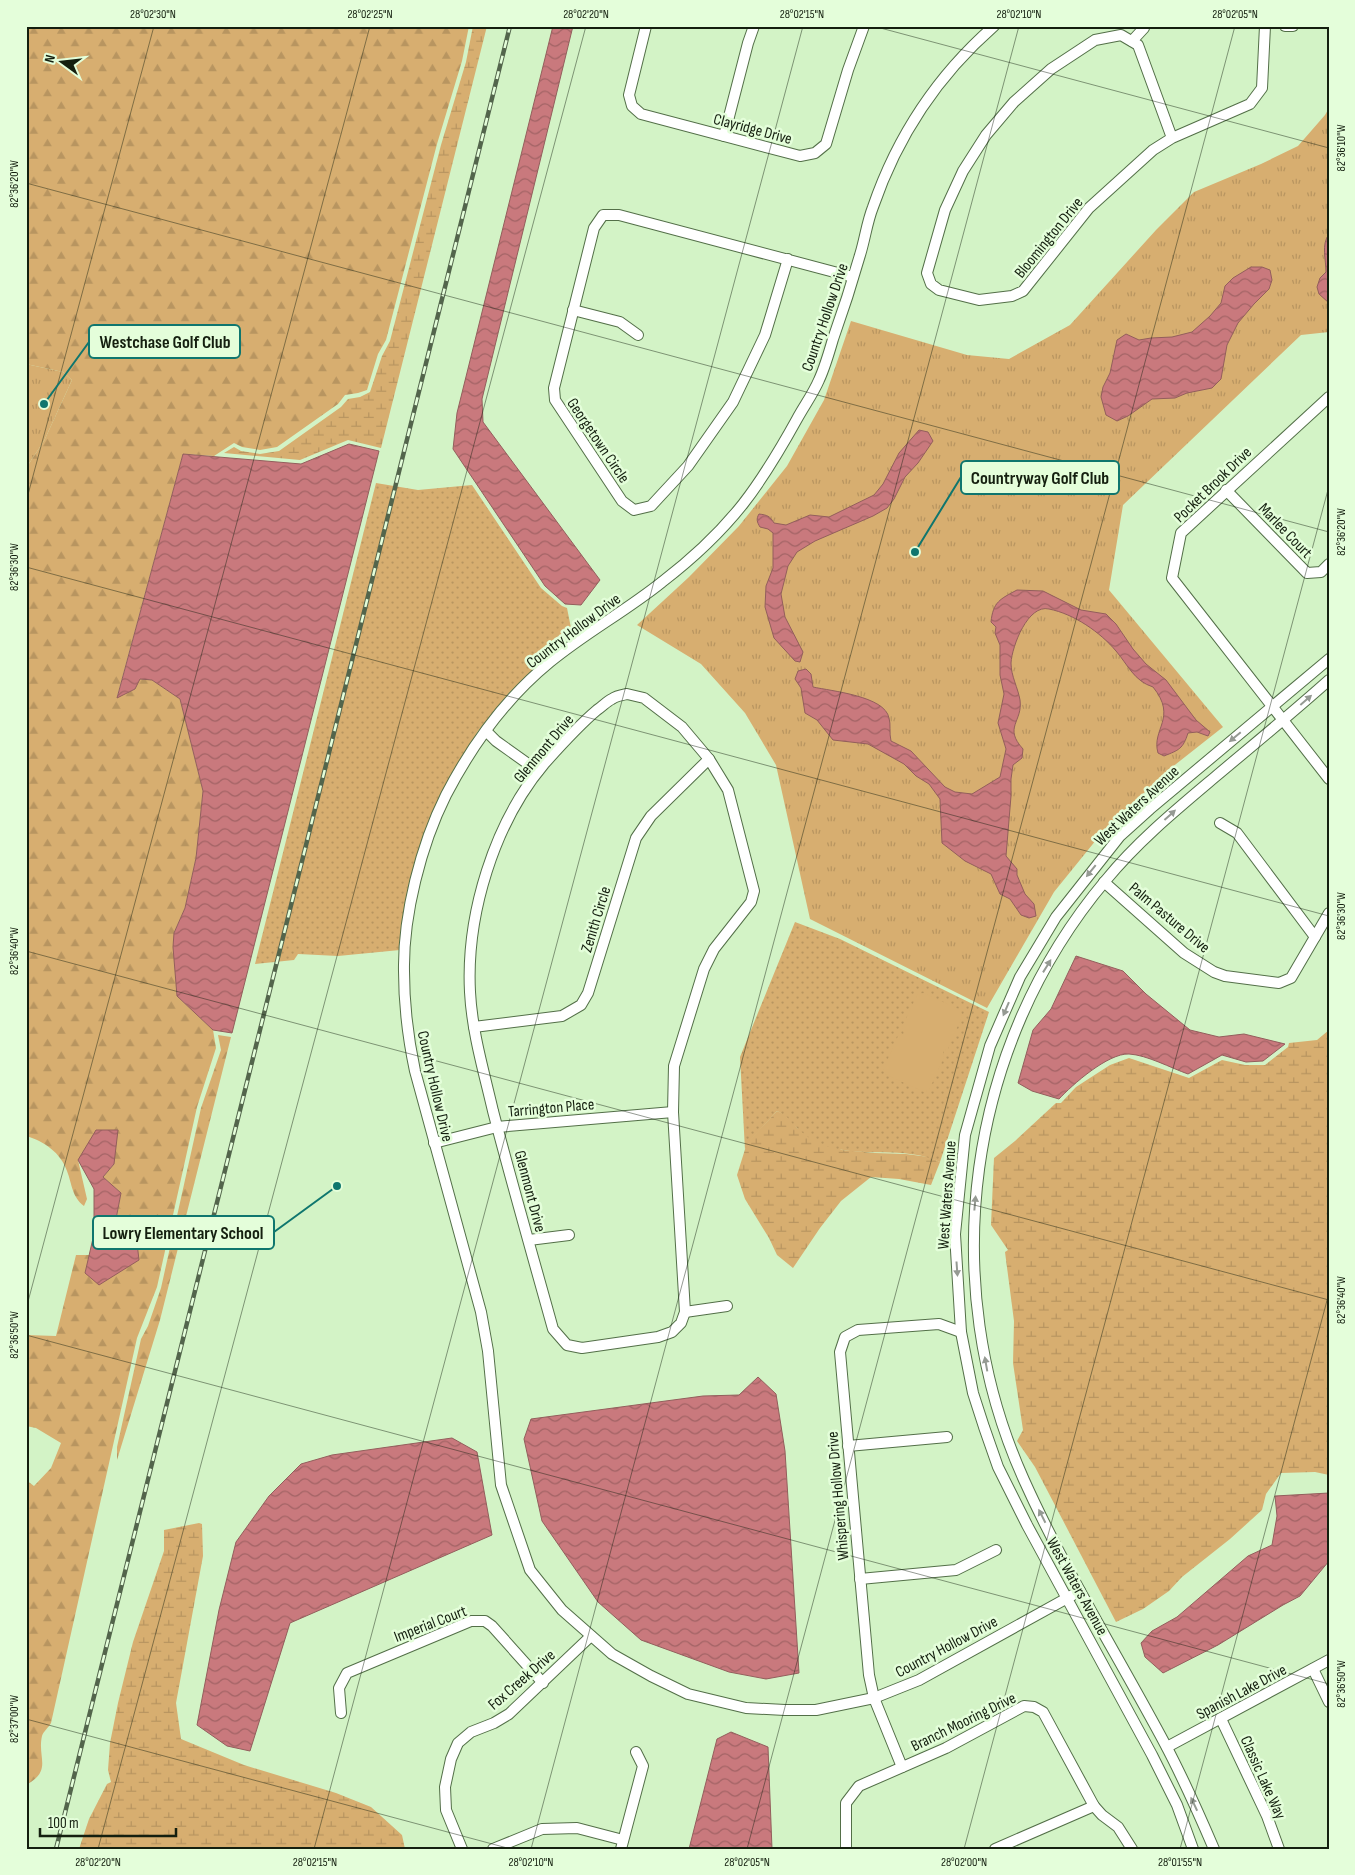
<svg xmlns="http://www.w3.org/2000/svg" width="1355" height="1875" font-family="'Sofia Sans Condensed',sans-serif">
	<style>
		.grass { fill: url(#grass-tufts) }
		.forest { fill: url(#forest-firs) }
		.wetland { fill: url(#wetland-marsh) }
		.park { fill: url(#park-dots) }
		.pitch { fill: #d7ae70 }
		.water { fill: url(#water-waves); stroke: #935e5c }
		.lines { fill: none; stroke-linecap: round; stroke-linejoin: round }
		.minor-casing { stroke: #536f48; stroke-width: 12 }
		.minor { stroke: #fff; stroke-width: 10 }
		.rail-casing { stroke: #53654c; stroke-width: 4.5 }
		.rail { stroke: #e4feda; stroke-width: 2.5; stroke-dasharray: 8; stroke-linecap: butt }
		.oneway { fill: #959a93 }
		.ticks { fill: none; stroke: #141f0f; stroke-width: 1; stroke-opacity: 0.45 }
		.labels { text-anchor: middle; stroke-width: 5; stroke-linejoin: round; paint-order: stroke }
		.street-label { font-size: 16px; fill: #141f0f; stroke: #e4feda }
		.leader { fill: none; stroke: #0f766e; stroke-width: 2 }
		.callout-dot { fill: #0f766e; stroke: #e4feda; stroke-width: 2 }
		.callout { fill: #e4feda; stroke: #0f766e; stroke-width: 2 }
		.callout-label { font-size: 18px; text-anchor: middle; font-weight: bold; fill: #141f0f }
		.neatline { fill: none; stroke: #141f0f; stroke-width: 2 }
		.ticks-label { font-size: 12px; text-anchor: middle; fill: #141f0f }
	</style>
	<defs>
		<pattern id="grass-tufts" width="24" height="20" patternUnits="userSpaceOnUse" patternTransform="scale(1.25)"><rect width="24" height="20" fill="#d7ae70"/><path d="M3 7l-1-3M5 7V3M7 7l1-3M15 17l-1-3M17 17v-4M19 17l1-3" fill="none" stroke="#b89560"/></pattern>
		<pattern id="forest-firs" width="22" height="20" patternUnits="userSpaceOnUse" patternTransform="scale(1.25)"><rect width="22" height="20" fill="#d7ae70"/><path d="M5 1l3.5 6h-7zM16 11l3.5 6h-7z" fill="#b89560"/></pattern>
		<pattern id="wetland-marsh" width="20" height="14" patternUnits="userSpaceOnUse" patternTransform="scale(1.25)"><rect width="20" height="14" fill="#d7ae70"/><path d="M1 5h8M5 5V1M11 12h8M15 12V8" fill="none" stroke="#b89560"/></pattern>
		<pattern id="park-dots" width="8" height="8" patternUnits="userSpaceOnUse" patternTransform="scale(1.25)"><rect width="8" height="8" fill="#d7ae70"/><path d="M2 2h.1M6 6h.1" fill="none" stroke="#b89560" stroke-width="1.8" stroke-linecap="round"/></pattern>
		<pattern id="water-waves" width="16" height="10" patternUnits="userSpaceOnUse" patternTransform="scale(1.25)"><rect width="16" height="10" fill="#c9797d"/><path d="M0 5q4-4 8 0t8 0" fill="none" stroke="#a26365"/></pattern>
	</defs>
	<rect width="100%" height="100%" fill="#d3f3c6"/>
	<g class="grass">
		<polygon points="1329,108 1329,332 1301,335 1123,505 1109,590 1223,727 1171,768 1105,829 1054,892 987,1008 810,919 776,765 745,713 701,664 637,625 689,577 739,526 787,466 824,400 851,321 967,355 1009,359 1070,325 1156,230 1194,192 1261,164 1298,146 1325,115"/>
		<polygon points="26,364 63,372 72,380 44,441 26,468"/>
	</g>
	<g class="forest">
		<path d="M26,26H469L462,61L437,144L386,340L378,354L367,390L358,393L345,395L338,404L277,447L260,450L242,447L234,443L214,456L183,454L117,697L135,689L139,679L152,680L180,699L203,791L196,858L185,908L174,933L177,996L213,1030L216,1048L197,1107L157,1287L137,1338L51,1723C49,1727 43,1732 42,1736C37,1758 53,1770 26,1785V1480L34,1486L51,1468L61,1443L36,1428L26,1426V1335L56,1336L76,1255H90L85,1273L137,1243L116,1219L121,1193L103,1177L114,1164L78,1160L87,1199L84,1206C72,1197 72,1184 67,1171C61,1153 44,1141 26,1136V962L29,947H26V468L44,441L72,380L63,372L26,364Z"/>
		<polygon points="218,1035 231,1037 160,1320 117,1460 117,1447 141,1339 148,1326 161,1288 201,1108 221,1050"/>
	</g>
	<g class="wetland">
		<polygon points="473,26 487,26 381,448 348,440 300,460 224,453 234,447 241,451 260,454 279,451 341,407 348,399 360,397 370,392 382,356 390,341 441,145 466,62"/>
		<polygon points="1329,1030 1329,1475 1315,1472 1281,1473 1266,1494 1262,1510 1230,1539 1182,1577 1169,1591 1143,1609 1116,1622 1035,1467 1017,1441 1023,1430 1013,1363 1014,1321 1005,1252 1008,1250 991,1225 994,1158 1015,1141 1056,1103 1061,1103 1076,1087 1110,1065 1129,1058 1189,1078 1222,1060 1245,1065 1265,1065 1288,1047 1289,1043 1317,1040"/>
		<polygon points="777,1111 788,1116 797,1128 842,1150 875,1153 906,1154 929,1157 940,1162 931,1185 899,1179 871,1177 841,1201 820,1228 793,1268 777,1255 769,1238 745,1199 737,1175 747,1143"/>
		<polygon points="199,1523 202,1524 203,1556 176,1703 181,1739 244,1765 336,1793 371,1807 402,1835 405,1849 79,1849 89,1819 107,1784 111,1782 108,1770 110,1743 118,1703 133,1642 164,1551 164,1530"/>
	</g>
	<g class="park">
		<polygon points="376,483 418,490 472,485 541,588 562,606 567,608 571,628 561,648 547,658 509,693 478,731 440,795 425,831 412,877 403,918 400,950 338,956 298,954 294,960 255,964"/>
		<path d="M795,922L840,939L989,1012L940,1162C904,1145 860,1159 823,1145C815,1142 803,1134 797,1128C788,1120 791,1118 777,1111L748,1143L745,1150L740,1057Z"/>
	</g>
	<polygon class="pitch" points="923,993 961,1010 962,1016 948,1049 943,1051 944,1057 929,1090 924,1092 885,1074 883,1070 898,1036 904,1034 902,1027 917,995"/>
	<g class="water">
		<polygon points="553,26 573,26 482,399 483,422 600,580 581,605 565,604 545,586 453,449 457,413"/>
		<path d="M1329,234V303L1319,294L1317,287L1320,278L1326,272C1326,259 1321,245 1329,234Z"/>
		<polygon points="1251,267 1262,267 1270,270 1272,280 1269,289 1254,304 1238,323 1227,345 1221,379 1212,388 1187,393 1175,398 1152,399 1128,416 1117,421 1106,415 1101,397 1103,387 1110,373 1117,340 1126,334 1139,340 1151,338 1172,337 1192,332 1210,316 1221,303 1225,286 1233,278"/>
		<path d="M919,430L928,432L933,441L918,463L905,477L894,499L887,508L873,516L815,541L797,552L788,566L781,594L785,617L803,652L800,662L795,661L774,638L765,607L766,586L773,568V533L768,529L760,527C757,522 756,519 759,514C767,515 770,516 774,523L786,525L810,515L829,517L874,495L883,484L899,453Z"/>
		<polygon points="349,444 379,451 232,1033 213,1030 177,996 173,947 174,933 185,908 196,858 203,791 180,699 152,680 140,679 135,689 117,698 183,454 301,464"/>
		<path d="M1017,590L1043,591L1081,610L1106,614L1116,624L1133,649L1146,664L1166,680L1196,720L1210,732L1208,736L1197,732L1188,733C1183,749 1179,750 1164,756L1158,753C1151,729 1178,718 1153,687C1134,681 1128,665 1116,651C1100,632 1074,614 1049,609C1028,604 1012,646 1011,663C1011,676 1018,688 1020,700C1023,722 1003,727 1023,749L1022,758L1013,765L1011,779V796L1006,856L1017,869V875L1025,894L1034,904L1036,916L1029,918L1021,915L1010,899L1000,894L991,874L965,861L942,843L940,799L929,784L916,776L904,764L868,744L833,740L817,720L805,713L801,688L795,679L798,671L806,669L811,674L813,687C831,691 885,696 889,718C891,724 889,733 891,741L911,751L945,787L955,792L972,794L1000,777L1006,749L998,723L1004,694L1000,675V645L995,633L996,627L991,622C993,602 1000,599 1017,590Z"/>
		<path d="M1076,956L1123,971L1146,994L1190,1030L1219,1037L1244,1034L1285,1044L1263,1061L1246,1062L1222,1055L1188,1074C1171,1068 1147,1055 1129,1054C1108,1053 1072,1085 1059,1099L1032,1091L1018,1083L1033,1030L1051,1009Z"/>
		<polygon points="96,1130 118,1130 114,1164 103,1177 121,1193 116,1219 137,1243 139,1260 99,1285 85,1273 94,1234 94,1189 78,1160"/>
		<polygon points="758,1377 776,1394 785,1451 799,1673 766,1679 729,1672 641,1640 598,1602 542,1521 524,1439 531,1419 703,1396 739,1395"/>
		<polygon points="452,1438 477,1452 492,1535 290,1623 250,1751 227,1746 197,1725 219,1610 236,1542 269,1496 301,1464 332,1455"/>
		<polygon points="1329,1493 1329,1561 1300,1596 1283,1605 1218,1645 1163,1673 1145,1657 1141,1643 1152,1631 1177,1617 1248,1556 1272,1545 1277,1516 1275,1496"/>
		<polygon points="731,1732 768,1747 772,1849 689,1849 717,1739"/>
	</g>
	<g class="lines">
		<defs>
			<g id="minor">
				<polyline points="646,26 629,95 632,106 641,114 800,156 815,153 826,144 848,70 864,26"/>
				<path d="M994,26C938,75 897,137 873,207C867,222 865,239 860,255C852,283 843,311 833,339C829,353 825,367 819,380C813,394 804,406 797,419C781,448 764,477 743,504C720,533 692,559 662,582C626,611 585,633 550,662C506,698 472,745 446,795C421,845 403,915 404,971C404,1005 408,1038 415,1071L481,1312L488,1351L501,1485L530,1570L562,1610L612,1654L651,1676L688,1694L746,1708L785,1710H816L874,1698L919,1680L1080,1591"/>
				<polyline points="1285,26 1293,26"/>
				<polyline points="1132,41 1144,28"/>
				<polyline points="724,136 748,43 754,26"/>
				<polyline points="1172,138 1138,45 1121,35 1095,40 1051,69 1014,102 986,135 963,171 945,210 927,273 931,284 939,290 979,300 1012,296 1023,291 1089,208 1153,150 1172,138 1250,104 1262,88 1265,26"/>
				<polyline points="788,259 765,335 733,402 688,466 651,506 634,510 622,501 555,400 554,388 594,228 603,215 619,215 853,277"/>
				<polyline points="573,310 620,322 638,335"/>
				<polyline points="1329,397 1181,533 1172,578 1329,779"/>
				<polyline points="1226,490 1307,573 1321,572 1329,564"/>
				<path d="M627,694L644,698L682,727L709,759L728,790L754,891L751,902L714,949L704,969L674,1066L673,1112L685,1312L681,1323L672,1332L658,1337L582,1348L567,1345L553,1329C533,1257 512,1184 493,1111C484,1072 472,1032 470,992C466,915 494,823 544,764C561,745 578,726 597,710C602,707 607,701 612,699C616,696 622,695 627,694Z"/>
				<polyline points="486,731 496,741 538,771"/>
				<polyline points="1220,823 1237,833 1315,937"/>
				<polyline points="1104,882 1184,953 1214,972 1225,976 1279,983 1291,978 1329,913"/>
				<polyline points="474,1027 562,1016 581,1005 588,993 636,838 651,816 709,759"/>
				<polyline points="434,1143 497,1127 673,1112"/>
				<polyline points="529,1240 569,1235"/>
				<polyline points="685,1312 727,1306"/>
				<polyline points="848,1446 947,1437"/>
				<polyline points="860,1579 956,1570 996,1550"/>
				<polyline points="1313,1669 1329,1702"/>
				<polyline points="341,1713 339,1688 347,1673 471,1621 485,1621 492,1626 543,1683"/>
				<polyline points="1221,1719 1267,1816 1279,1849"/>
				<polyline points="1167,1747 1329,1660"/>
				<polyline points="902,1767 874,1698 869,1675 840,1352 845,1337 858,1330 939,1324 961,1332"/>
				<polyline points="462,1849 446,1810 445,1787 451,1759 458,1743 471,1732 494,1723 509,1714 591,1636"/>
				<polyline points="493,1849 542,1829 577,1828 623,1840"/>
				<polyline points="621,1849 643,1766 636,1752"/>
				<polyline points="846,1849 846,1803 859,1786 946,1748 1024,1706 1034,1707 1043,1712 1094,1806 1102,1815 1118,1827 1132,1849"/>
				<polyline points="995,1849 1094,1806"/>
				<polyline points="1193,1849 1177,1805 1152,1755 1027,1525 998,1467 984,1427 973,1393 961,1332 955,1234 965,1135 990,1046 1020,977 1056,917 1120,836 1150,809 1329,659"/>
				<path d="M1214,1849C1199,1814 1183,1778 1165,1744C1118,1656 1065,1571 1024,1480C935,1283 966,1046 1106,880C1138,841 1177,809 1215,777C1253,745 1291,714 1329,680"/>
			</g>
		</defs>
		<use href="#minor" class="minor-casing"/>
		<use href="#minor" class="minor"/>
		<defs>
			<polyline id="rail" points="56,1849 510,26"/>
		</defs>
		<use href="#rail" class="rail-casing"/>
		<use href="#rail" class="rail"/>
	</g>
	<defs><path id="oneway-solid" d="M-6-.8H1V-3.2L6.5 0L1 3.2V.8H-6Z" transform="scale(1.25)"/></defs>
	<g class="oneway">
		<use href="#oneway-solid" transform="translate(1306 700) rotate(-41)"/>
		<use href="#oneway-solid" transform="translate(1235 737) rotate(140)"/>
		<use href="#oneway-solid" transform="translate(1170 815) rotate(-42)"/>
		<use href="#oneway-solid" transform="translate(1091 871) rotate(129)"/>
		<use href="#oneway-solid" transform="translate(1047 966) rotate(-58)"/>
		<use href="#oneway-solid" transform="translate(1006 1009) rotate(113)"/>
		<use href="#oneway-solid" transform="translate(975 1203) rotate(-85)"/>
		<use href="#oneway-solid" transform="translate(957 1269) rotate(86)"/>
		<use href="#oneway-solid" transform="translate(986 1364) rotate(-100)"/>
		<use href="#oneway-solid" transform="translate(1042 1516) rotate(-117)"/>
		<use href="#oneway-solid" transform="translate(1194 1804) rotate(-115)"/>
	</g>
	<path class="ticks" d="M873,26L1329,148M26,183L1329,532M26,502L154,26M26,567L1329,916M26,951L1329,1300M26,1309L370,26M26,1335L1329,1684M26,1719L511,1849M98,1849L586,26M314,1849L803,26M531,1849L1019,26M747,1849L1235,26M964,1849L1329,486M1180,1849L1329,1293"/>
	<g class="labels">
		<g class="street-label">
			<text transform="translate(753 128) rotate(15)" y="6">Clayridge Drive</text>
			<text transform="translate(1048 237) rotate(-51)" y="6">Bloomington Drive</text>
			<text transform="translate(824 317) rotate(-71)" y="6">Country Hollow Drive</text>
			<text transform="translate(599 440) rotate(56)" y="6">Georgetown Circle</text>
			<text transform="translate(1212 484) rotate(-44)" y="6">Pocket Brook Drive</text>
			<text transform="translate(1286 530) rotate(46)" y="6">Marlee Court</text>
			<text transform="translate(573 630) rotate(-37)" y="6">Country Hollow Drive</text>
			<text transform="translate(543 748) rotate(-50)" y="6">Glenmont Drive</text>
			<text transform="translate(1136 805) rotate(-43)" y="6">West Waters Avenue</text>
			<text transform="translate(1170 917) rotate(40)" y="6">Palm Pasture Drive</text>
			<text transform="translate(595 919) rotate(-73)" y="6">Zenith Circle</text>
			<text transform="translate(436 1086) rotate(77)" y="6">Country Hollow Drive</text>
			<text transform="translate(551 1107) rotate(-5)" y="6">Tarrington Place</text>
			<text transform="translate(531 1191) rotate(75)" y="6">Glenmont Drive</text>
			<text transform="translate(946 1195) rotate(-86)" y="6">West Waters Avenue</text>
			<text transform="translate(837 1496) rotate(-95)" y="6">Whispering Hollow Drive</text>
			<text transform="translate(1078 1586) rotate(61)" y="6">West Waters Avenue</text>
			<text transform="translate(430 1623) rotate(-21)" y="6">Imperial Court</text>
			<text transform="translate(946 1646) rotate(-28)" y="6">Country Hollow Drive</text>
			<text transform="translate(521 1679) rotate(-41)" y="6">Fox Creek Drive</text>
			<text transform="translate(1241 1691) rotate(-28)" y="6">Spanish Lake Drive</text>
			<text transform="translate(963 1721) rotate(-26)" y="6">Branch Mooring Drive</text>
			<text transform="translate(1264 1777) rotate(66)" y="6">Classic Lake Way</text>
		</g>
	</g>
	<path class="leader" d="M44 404L89 342M915 552L961 477M337 1186L274 1232"/>
	<g class="callout-dot">
		<circle cx="44" cy="404" r="5"/>
		<circle cx="915" cy="552" r="5"/>
		<circle cx="337" cy="1186" r="5"/>
	</g>
	<g class="callout">
		<rect x="89" y="325" width="151" height="33" rx="5"/>
		<rect x="961" y="461" width="158" height="33" rx="5"/>
		<rect x="93" y="1216" width="181" height="33" rx="5"/>
	</g>
	<g class="callout-label">
		<text x="165" y="348">Westchase Golf Club</text>
		<text x="1040" y="484">Countryway Golf Club</text>
		<text x="183" y="1239">Lowry Elementary School</text>
	</g>
	<rect width="1355" height="1875" fill="none" stroke="#e4feda" stroke-width="55"/>
	<g transform="translate(62 62) rotate(285)" stroke="#e4feda" stroke-width="4" paint-order="stroke">
	<path d="M0-4L9 19L0 12L-9 19Z" fill="#141f0f"/>
	<text y="-8" font-size="14" font-weight="bold" text-anchor="middle" fill="#141f0f">N</text>
	</g>
	<path d="M40 1828v8h136v-8" fill="none" stroke="#141f0f" stroke-width="2.5"/>
	<text x="48" y="1828" font-size="15" fill="#141f0f" stroke="#e4feda" stroke-width="4" paint-order="stroke">100 m</text>
	<rect x="28" y="28" width="1300" height="1820" class="neatline"/>
	<g class="ticks-label">
		<text x="153" y="18">28°02'30"N</text>
		<text x="370" y="18">28°02'25"N</text>
		<text x="586" y="18">28°02'20"N</text>
		<text x="802" y="18">28°02'15"N</text>
		<text x="1019" y="18">28°02'10"N</text>
		<text x="1235" y="18">28°02'05"N</text>
		<text transform="translate(1341 148) rotate(-90)" y="4">82°36'10"W</text>
		<text transform="translate(14 184) rotate(-90)" y="4">82°36'20"W</text>
		<text transform="translate(1341 532) rotate(-90)" y="4">82°36'20"W</text>
		<text transform="translate(14 567) rotate(-90)" y="4">82°36'30"W</text>
		<text transform="translate(1341 916) rotate(-90)" y="4">82°36'30"W</text>
		<text transform="translate(14 951) rotate(-90)" y="4">82°36'40"W</text>
		<text transform="translate(1341 1300) rotate(-90)" y="4">82°36'40"W</text>
		<text transform="translate(14 1335) rotate(-90)" y="4">82°36'50"W</text>
		<text transform="translate(1341 1684) rotate(-90)" y="4">82°36'50"W</text>
		<text transform="translate(14 1719) rotate(-90)" y="4">82°37'00"W</text>
		<text x="98" y="1866">28°02'20"N</text>
		<text x="315" y="1866">28°02'15"N</text>
		<text x="531" y="1866">28°02'10"N</text>
		<text x="747" y="1866">28°02'05"N</text>
		<text x="964" y="1866">28°02'00"N</text>
		<text x="1180" y="1866">28°01'55"N</text>
	</g>
</svg>
